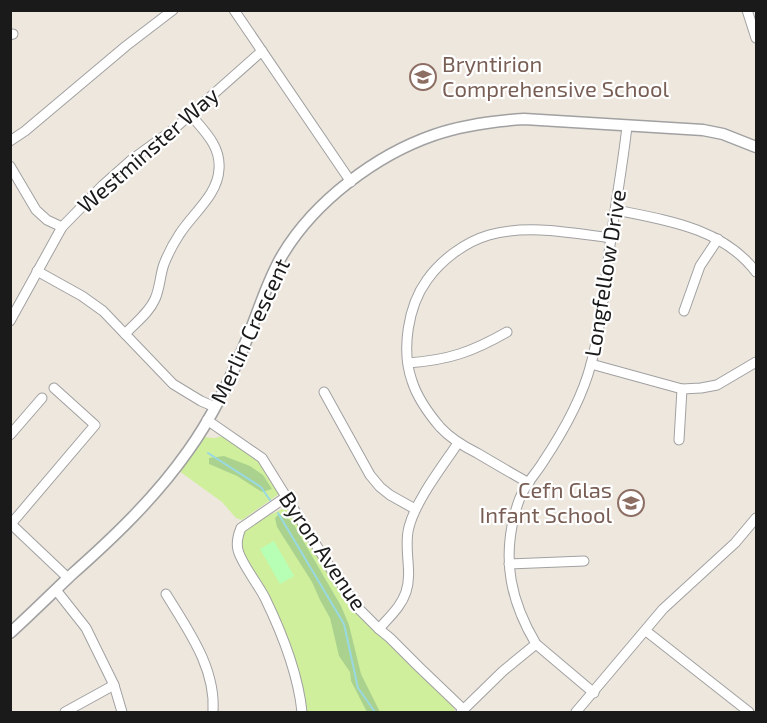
<svg xmlns="http://www.w3.org/2000/svg" width="767" height="723" font-family="'Exo 2',sans-serif">
	<style>
		.grass { fill: #cfef9d }
		.forest { fill: #aad28e }
		.park { fill: #b7ffb4 }
		.lines { fill: none; stroke-linecap: round; stroke-linejoin: round }
		.stream { stroke: #99d9e1; stroke-width: 2 }
		.minor-casing { stroke: #a1a1a1; stroke-width: 11 }
		.tertiary-casing { stroke: #a1a1a1; stroke-width: 13 }
		.minor { stroke: #fff; stroke-width: 9 }
		.tertiary { stroke: #fff; stroke-width: 10 }
		.labels { text-anchor: middle; stroke-width: 4.5; stroke-linejoin: round; paint-order: stroke }
		.education-label { font-size: 22px; fill: #785e54; stroke: #fff; text-anchor: start }
		.street-label { font-size: 22px; fill: #1a1a1a; stroke: #fff }
	</style>
	<rect width="100%" height="100%" fill="#eee7de"/>
	<g class="grass">
		<polygon points="223,436 258,458 279,494 242,520 236,518 222,502 179,471 203,437 215,438"/>
		<polygon points="282,509 287,510 342,589 453,703 455,712 306,712 260,581 243,553 241,545 245,531 250,526 257,521"/>
	</g>
	<g class="forest">
		<polygon points="224,456 250,466 263,475 272,489 262,492 237,476 209,464 209,458"/>
		<polygon points="278,515 285,515 294,525 341,606 349,625 361,674 380,712 367,712 351,681 350,672 339,656 330,618 320,600 312,582 277,527 275,518"/>
	</g>
	<polygon class="park" points="274,541 294,576 280,584 260,549"/>
	<g class="lines">
		<g class="stream">
			<polyline points="208,453 261,487 270,500"/>
			<polyline points="278,513 344,624 358,688 375,712"/>
		</g>
		<defs>
			<g id="minor">
				<polyline points="234,10 351,182"/>
				<polyline points="747,10 756,38"/>
				<polyline points="10,35 13,34"/>
				<polyline points="10,141 25,131 126,46 173,10"/>
				<polyline points="10,166 36,210 47,220 62,227"/>
				<path d="M616,210C666,220 723,228 756,272"/>
				<polyline points="37,271 82,296 103,311 173,384 201,401 215,407"/>
				<polyline points="684,311 700,266 718,239"/>
				<polyline points="10,321 62,227 103,185 130,161 174,129 262,51"/>
				<path d="M125,334C135,323 149,313 155,299C160,288 160,275 164,264C168,254 173,244 179,235C192,214 218,195 219,169C221,146 204,131 190,114"/>
				<path d="M408,363C449,360 472,352 507,332"/>
				<polyline points="591,364 682,389 701,388 717,385 756,362"/>
				<polyline points="324,392 370,475 380,487 390,495 415,509"/>
				<polyline points="207,420 262,458 331,569 358,608 379,629 390,638 419,667 464,710"/>
				<polyline points="10,435 42,398"/>
				<polyline points="679,440 682,389"/>
				<path d="M529,483C511,473 494,463 477,453C463,446 451,439 440,427C429,414 417,397 412,381C401,350 408,306 427,280C441,260 465,242 489,235C529,224 571,233 611,238"/>
				<path d="M286,497L241,528C238,535 236,542 238,550C241,563 258,584 265,598C282,633 298,673 302,712"/>
				<polyline points="10,523 68,578"/>
				<polyline points="11,524 95,425 54,388"/>
				<polyline points="509,564 584,561"/>
				<polyline points="56,590 86,628 114,685 122,712"/>
				<path d="M166,594C188,630 216,668 213,712"/>
				<path d="M379,629C389,617 401,607 406,592C413,571 403,548 409,527C416,500 442,467 458,443"/>
				<polyline points="646,631 749,712"/>
				<path d="M594,693L536,644C511,602 502,561 515,513C517,506 519,498 523,492C528,481 537,472 543,462C563,432 582,399 591,364C602,323 605,280 611,238C616,201 623,163 627,126"/>
				<polyline points="65,712 114,685"/>
				<polyline points="461,712 503,671 536,644"/>
				<polyline points="576,712 663,609 735,543 756,518"/>
			</g>
			<path id="tertiary" d="M10,633C31,614 50,595 70,576C113,538 155,498 188,451C214,415 233,374 249,334C260,307 268,279 283,254C315,201 376,155 434,135C463,125 494,121 524,119L703,130L723,134L756,147"/>
		</defs>
		<use href="#minor" class="minor-casing"/>
		<use href="#tertiary" class="tertiary-casing"/>
		<use href="#minor" class="minor"/>
		<use href="#tertiary" class="tertiary"/>
	</g>
	<defs>
		<symbol id="school-ring" viewBox="-11 -11 22 22"><circle r="9.5" fill="#fff" stroke="#8d6e63" stroke-width="1.5"/><path d="M0-5L7-2L0 1L-7-2ZM-4 1L0 2.5L4 1V4Q0 6-4 4Z" fill="#8d6e63"/></symbol>
	</defs>
	<g fill-rule="evenodd">
		<use href="#school-ring" x="408" y="62" width="30" height="30"/>
		<use href="#school-ring" x="616" y="488" width="30" height="30"/>
	</g>
	<g class="labels">
		<g class="education-label">
			<text x="442" y="72">Bryntirion<tspan x="442" dy="25">Comprehensive School</tspan></text>
			<text x="612" y="498" text-anchor="end">Cefn Glas<tspan x="612" dy="25">Infant School</tspan></text>
		</g>
		<g class="street-label">
			<text transform="translate(148 150) rotate(-41)" y="8">Westminster Way</text>
			<text transform="translate(605 273) rotate(-81)" y="8">Longfellow Drive</text>
			<text transform="translate(250 331) rotate(-65)" y="8">Merlin Crescent</text>
			<text transform="translate(323 551) rotate(56)" y="8">Byron Avenue</text>
		</g>
	</g>
	<rect width="767" height="723" fill="none" stroke="#1a1a1a" stroke-width="24"/>
</svg>
